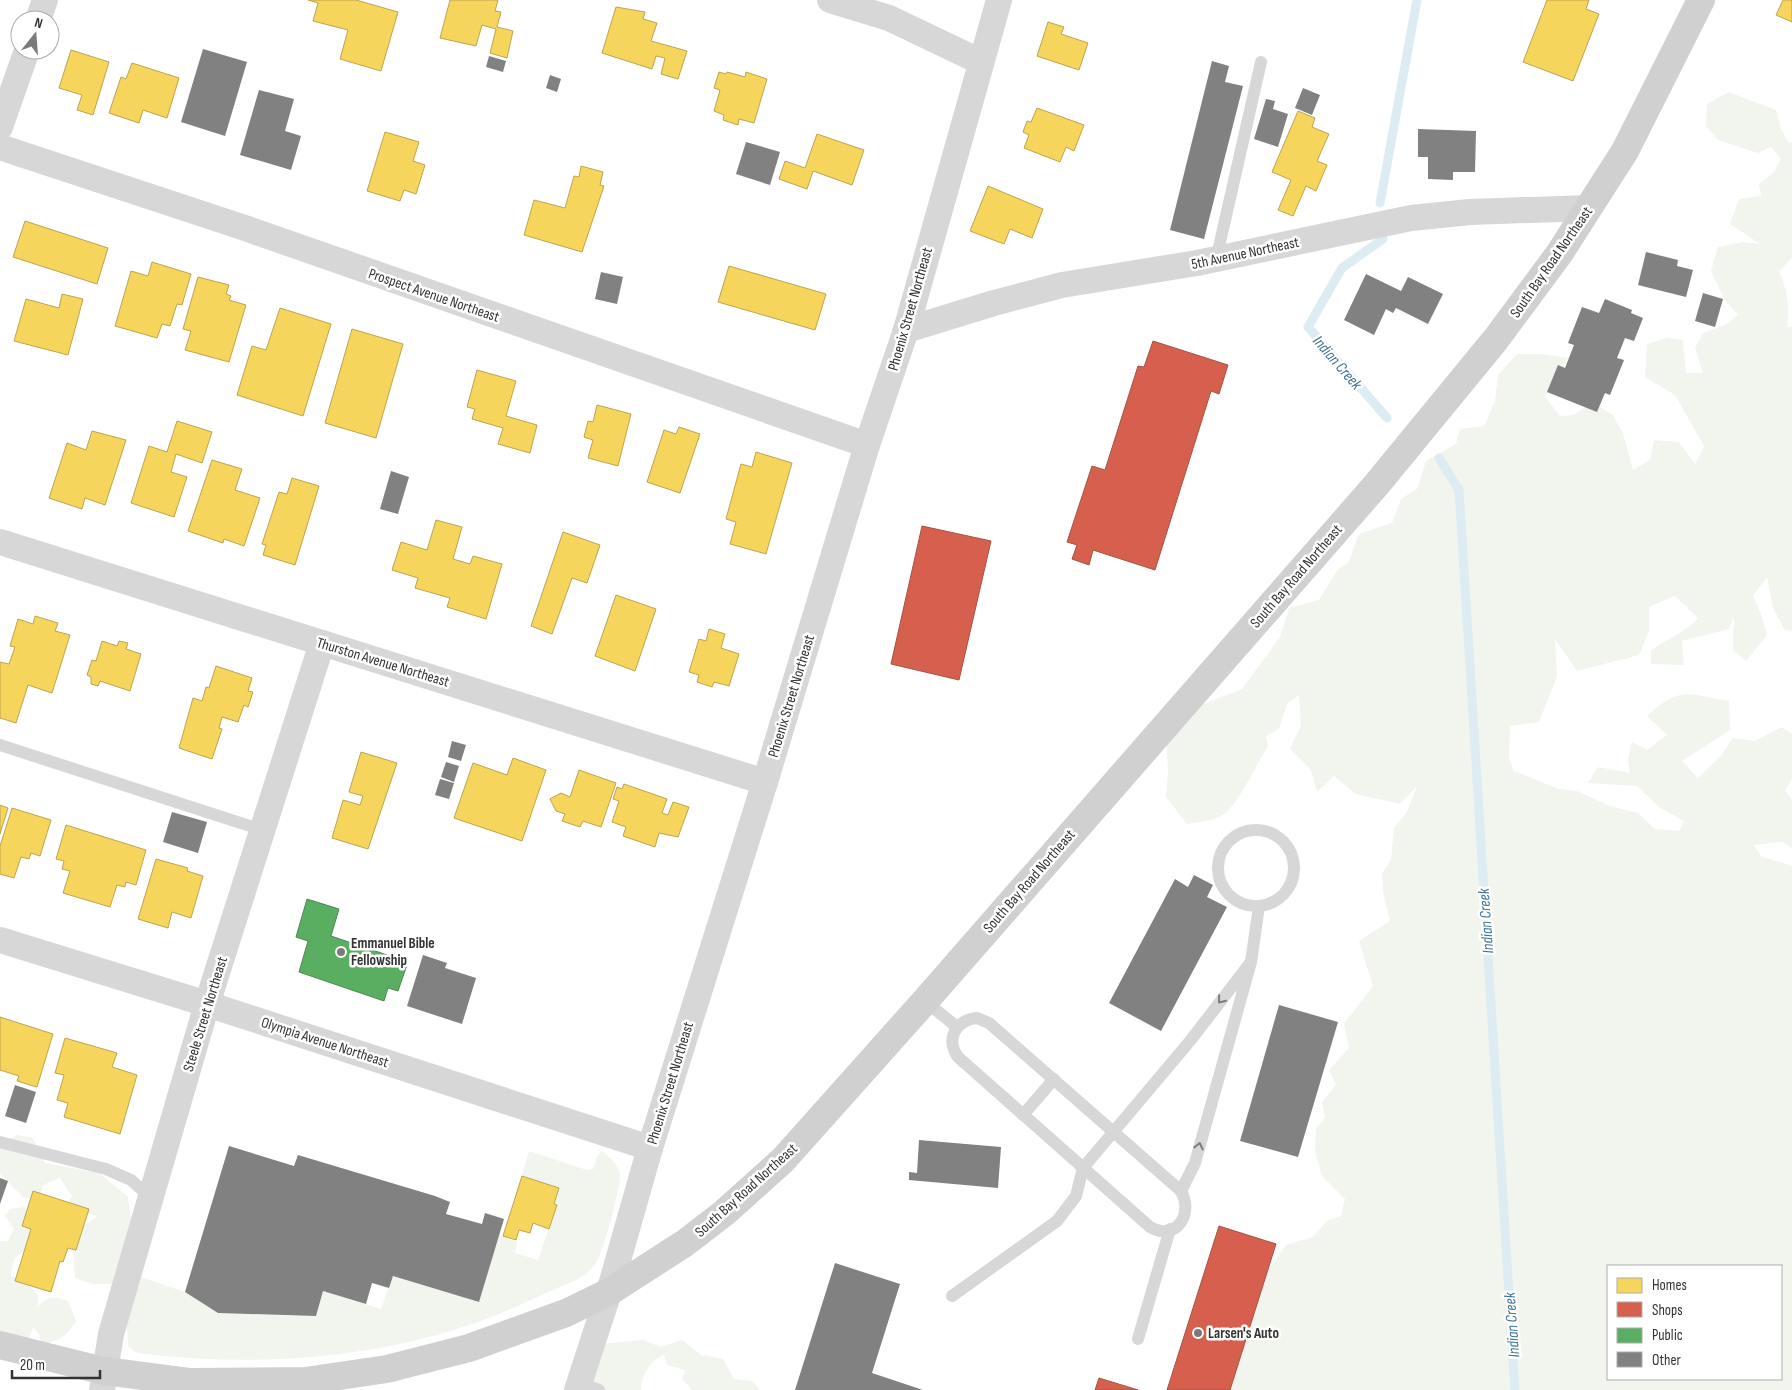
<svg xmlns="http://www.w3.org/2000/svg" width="1792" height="1390" font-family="'Sofia Sans Condensed',sans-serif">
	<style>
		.green { fill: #f1f5ed; fill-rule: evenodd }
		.homes { fill: #f6d55c; stroke: #bca450 }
		.shops { fill: #d6604d; stroke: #a55245 }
		.public { fill: #5aae61; stroke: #4e8953 }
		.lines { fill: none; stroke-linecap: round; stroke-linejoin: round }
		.stream { stroke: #ddebf3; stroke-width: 9 }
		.building { fill: #818181 }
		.lane { stroke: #d7d7d7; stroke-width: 12 }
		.street { stroke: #d7d7d7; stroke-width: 26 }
		.secondary { stroke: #d0d0d0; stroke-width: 28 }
		.oneway { stroke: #7d7d7d }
		.poi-dot { fill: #7a7a7a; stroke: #fff; stroke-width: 2 }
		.labels { text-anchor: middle; stroke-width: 5; stroke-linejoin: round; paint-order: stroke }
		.street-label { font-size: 15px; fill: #333; stroke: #fff }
		.poi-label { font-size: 15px; font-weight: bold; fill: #333; stroke: #fff; text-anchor: start }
		.water-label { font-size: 16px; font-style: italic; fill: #3f7597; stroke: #fff }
	</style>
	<rect width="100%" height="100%" fill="#fff"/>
	<g class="green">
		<path d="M1729,92L1776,110L1781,129L1789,143H1792V258L1779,271C1787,290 1790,306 1787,327H1792V631L1785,630L1773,608L1767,577L1753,596L1761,614L1767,635L1746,661L1733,650L1734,617L1729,629L1682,641L1684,665L1651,664V651C1667,638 1685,633 1698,618L1675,596L1649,607V631L1639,655L1577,671L1555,639L1557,676L1539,722L1510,726L1509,757L1514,771L1559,789L1577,791L1610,806L1638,813L1655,829L1679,831L1684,821L1659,807L1637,786L1588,783L1598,767L1630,773L1628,760L1632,742L1647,750L1667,735L1647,716C1681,685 1688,694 1729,701L1730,730L1682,761L1698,778L1721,756L1733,738L1755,741L1782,727L1792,734V779L1785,791L1792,800V848L1782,842L1754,845L1761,856L1792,866V1390H1218L1233,1353L1251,1326L1268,1270L1286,1245L1313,1237L1327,1221L1341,1216L1345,1199L1322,1176L1315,1151L1316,1129L1325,1117L1322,1102L1336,1085L1329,1070L1349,1048L1344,1024L1373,986L1359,941L1390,921L1383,892L1382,873L1391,860L1394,828L1407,812L1417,786L1400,804L1356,794L1334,776L1317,792L1311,770L1290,749L1301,725L1299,695L1287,704L1279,729L1266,736L1268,746C1257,763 1237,808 1221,816C1212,821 1197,822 1187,824L1166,797L1168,771L1166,736L1188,710L1242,689L1280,637L1289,608L1319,600L1338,569L1348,563L1359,534L1392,523L1401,499L1417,489L1426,461L1456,444L1460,429L1484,426L1495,401L1498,375L1517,354H1541L1568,358L1545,397L1560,416L1574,415L1592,402L1613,415L1623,433L1633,470L1650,460L1654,440L1679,442L1695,464L1704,446L1675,395L1645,377L1647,344L1667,338L1683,340L1686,373H1703L1695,348L1703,333L1725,325L1738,315L1725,300L1711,271L1718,247L1743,242L1760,244L1730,224L1739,199L1761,196L1759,184L1774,172L1781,159L1771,147L1758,153L1718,140L1706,126L1707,104ZM1608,1266H1781V1379H1608Z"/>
		<polygon points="16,1135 32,1137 45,1163 99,1173 128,1197 133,1232 117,1284 93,1284 75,1278 72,1235 97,1216 65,1207 72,1196 60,1178 43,1185 39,1200 23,1197 0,1174 0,1149"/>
		<path d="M529,1151L587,1170L593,1169L597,1156L602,1151C611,1158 618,1164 620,1175C621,1187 604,1247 598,1259C593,1269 585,1275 576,1280C543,1294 511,1310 478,1322C373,1359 256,1367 145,1354L135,1352L128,1346L127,1325L141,1277L185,1292L218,1313L315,1316L323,1291L381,1309L393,1276L478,1302L499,1235L517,1242L515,1253L538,1260L557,1205L554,1204L559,1188L522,1176Z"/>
		<path d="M25,1207L29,1214L23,1228L38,1227L34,1248C16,1256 13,1255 11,1276L23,1279L38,1295V1306C47,1296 55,1296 68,1301L76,1321C68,1334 58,1344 41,1343L39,1334L33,1327L28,1342L0,1333V1241H8L14,1229L5,1216L10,1209Z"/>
		<path d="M643,1340L661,1347L682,1340L701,1355L723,1359L734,1379L752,1381L760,1390H692L682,1379L685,1370L667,1365L664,1355C650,1360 641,1376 641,1390H582L581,1346Z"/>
	</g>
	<g class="homes">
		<polygon points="308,0 356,0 398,12 381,71 340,59 348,30 313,21 318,3"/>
		<polygon points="450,0 498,0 495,11 501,12 497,27 513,31 507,58 490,53 496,29 482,25 476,46 440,38"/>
		<polygon points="1547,0 1589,0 1586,9 1599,14 1573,81 1523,62"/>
		<polygon points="1783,0 1792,0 1792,22 1776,15"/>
		<polygon points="616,7 645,12 643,19 657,23 651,41 687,51 678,79 661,74 665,58 656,56 652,69 602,53"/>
		<polygon points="1048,22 1064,27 1061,34 1088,43 1079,70 1037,56"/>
		<polygon points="71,50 109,62 93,115 77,110 82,95 59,88"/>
		<polygon points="132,63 179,78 167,118 143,110 139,123 109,113 121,77 126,79"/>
		<polygon points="719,72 726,74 727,72 745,77 746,72 767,79 754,123 739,119 738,125 723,120 724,115 714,111 720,90 714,88"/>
		<polygon points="1037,108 1084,125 1074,151 1066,147 1060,162 1024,148 1029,135 1023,132 1027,121 1031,122"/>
		<polygon points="1298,111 1315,118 1312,127 1329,134 1317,161 1327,165 1316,191 1306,186 1293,216 1278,210 1291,180 1272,172"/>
		<polygon points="385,132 419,142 413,161 425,165 416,194 404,190 400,201 367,191"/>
		<polygon points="817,134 864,150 852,185 813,171 807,189 779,179 785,161 805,168"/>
		<polygon points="581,166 603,172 600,185 604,186 582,252 524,235 534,200 565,208 574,176 579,177"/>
		<polygon points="988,186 1043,209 1032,238 1010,229 1004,244 970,231"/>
		<polygon points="25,221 108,248 97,284 13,257"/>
		<polygon points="152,262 191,274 182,305 177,304 170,326 162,324 157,338 115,326 131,271 148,276"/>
		<polygon points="729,266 826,294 815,330 718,302"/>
		<polygon points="198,277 229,285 226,294 231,296 229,300 246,305 229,362 185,350 191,331 183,329"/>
		<polygon points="62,294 83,299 68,355 14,341 26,299 59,308"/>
		<polygon points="280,308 331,324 303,416 237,395 252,346 266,350"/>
		<polygon points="352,329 403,344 376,438 325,423"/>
		<polygon points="477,370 516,381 506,416 537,425 530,453 498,444 503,428 472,419 475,409 467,407"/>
		<polygon points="597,405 631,414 618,466 588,458 593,440 584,437 588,421 593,422"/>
		<polygon points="177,421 212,432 202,463 176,454 171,472 187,477 174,517 131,503 149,446 167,452"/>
		<polygon points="679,427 700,434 680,493 647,482 664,430 676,434"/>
		<polygon points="92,431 126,440 105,505 85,498 82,509 49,498 67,443 86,450"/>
		<polygon points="756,452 792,463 766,554 730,544 736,522 726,519 741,464 752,467"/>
		<polygon points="212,460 242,469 235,490 260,498 244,546 224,539 223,543 188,531"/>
		<polygon points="292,478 319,486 295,565 263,555 266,545 262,544 279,492 287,494"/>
		<polygon points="436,520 462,527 453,559 470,564 473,556 502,564 486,619 447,607 450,598 415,588 418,578 392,570 401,542 427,550"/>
		<polygon points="563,532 600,545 587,583 572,578 552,634 531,626"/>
		<polygon points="616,595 656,609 635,671 595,656"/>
		<polygon points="35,616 58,623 55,631 70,635 52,693 28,685 16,723 0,718 0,662 9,664 15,647 10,646 18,619 33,624"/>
		<polygon points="709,629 725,634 721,648 739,654 729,686 714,682 712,687 697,682 699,675 689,672 699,639 706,641"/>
		<polygon points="102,641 117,646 119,641 128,643 126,649 141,654 130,691 100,681 98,686 91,684 91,677 87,675 92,660 96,661"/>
		<polygon points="216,666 252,678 248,691 253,692 248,707 244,705 238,722 222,717 219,728 222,729 212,759 179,748 193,698 202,701 206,687 209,688"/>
		<polygon points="361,752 397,763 368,849 332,838 343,800 360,805 363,796 349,792"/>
		<polygon points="513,758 546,770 522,841 454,818 473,763 507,775"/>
		<polygon points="579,770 616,783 601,827 583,821 580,827 562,821 565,814 556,811 550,799 561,793 570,797"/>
		<polygon points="624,784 667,799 662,813 668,815 673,802 689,807 678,837 659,833 655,847 623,836 626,827 612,822 619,801 613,799 617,787 622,789"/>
		<polygon points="0,805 8,808 0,834"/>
		<polygon points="12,808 51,820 40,856 31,853 29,859 21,857 14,878 0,874 0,846"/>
		<polygon points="66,825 146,850 136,885 126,882 125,887 117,885 110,907 63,893 70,871 62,869 64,861 56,859"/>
		<polygon points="156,859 188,868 187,871 203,876 191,918 172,912 168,928 138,919"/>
		<polygon points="0,1017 53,1034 37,1087 17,1081 19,1076 0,1070"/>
		<polygon points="65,1038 117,1053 112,1067 137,1075 120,1134 64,1117 68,1103 57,1100 64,1075 55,1073"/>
		<polygon points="522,1176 559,1188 554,1204 557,1205 549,1229 533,1223 530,1233 519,1230 516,1240 503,1236"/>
		<polygon points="33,1191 89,1209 76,1250 68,1248 63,1262 60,1261 51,1292 15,1281 31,1229 22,1226"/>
	</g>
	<g class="shops">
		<polygon points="1153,341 1228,365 1219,394 1211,391 1155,570 1093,550 1089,565 1072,559 1077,545 1067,542 1092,466 1105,470 1138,366 1144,367"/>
		<polygon points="922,526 991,541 959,680 891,664"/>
		<polygon points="1219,1226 1276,1244 1230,1390 1167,1390"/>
		<polygon points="1099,1378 1138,1390 1095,1390"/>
	</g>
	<polygon class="public" points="307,899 339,909 331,936 408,962 398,991 388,988 384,1001 299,972 308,941 296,937"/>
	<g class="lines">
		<g class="stream">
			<polyline points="1380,203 1417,0"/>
			<polyline points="1383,239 1342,268 1308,327 1387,418"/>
			<polyline points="1439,458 1459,490 1515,1390"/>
		</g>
	</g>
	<g class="building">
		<polygon points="203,49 247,62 225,136 181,122"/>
		<polygon points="489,56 506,61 503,72 486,67"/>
		<polygon points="1212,61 1229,66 1225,82 1243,86 1204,239 1170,230"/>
		<polygon points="550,75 561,79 557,92 546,88"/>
		<polygon points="1303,88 1320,95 1312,115 1295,108"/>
		<polygon points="259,90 294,99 285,131 301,136 291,170 240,155"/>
		<polygon points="1266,99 1275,101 1273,109 1288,114 1278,147 1254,139"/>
		<polygon points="1418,129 1476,131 1475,172 1453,172 1453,180 1428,179 1428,157 1418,157"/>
		<polygon points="746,142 780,152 770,185 736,174"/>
		<polygon points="1646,252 1678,260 1677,266 1693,270 1686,297 1638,285"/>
		<polygon points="601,272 623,277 617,304 595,299"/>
		<polygon points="1366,274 1401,291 1408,277 1443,294 1428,324 1396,308 1393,313 1386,309 1374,335 1344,320"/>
		<polygon points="1703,293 1723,299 1715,327 1695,321"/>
		<polygon points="1605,299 1632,310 1631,313 1643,318 1634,341 1625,338 1617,358 1624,360 1610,395 1605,393 1597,412 1547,392 1558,365 1565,368 1574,345 1568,343 1582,307 1599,313"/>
		<polygon points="391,471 409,477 398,514 380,509"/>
		<polygon points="452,741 466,745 461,761 448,757"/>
		<polygon points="446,762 459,766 454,782 441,777"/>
		<polygon points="440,779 454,783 449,799 435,795"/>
		<polygon points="172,812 207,822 198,853 163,842"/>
		<polygon points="1194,875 1213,885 1207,897 1227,907 1161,1031 1109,1003 1175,879 1188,887"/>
		<polygon points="423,955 447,963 445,968 476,978 462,1024 407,1006"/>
		<polygon points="1279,1005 1338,1022 1298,1157 1240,1141"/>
		<polygon points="15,1085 36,1092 26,1123 5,1116"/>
		<polygon points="919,1140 1001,1147 998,1188 909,1180 909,1172 917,1173"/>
		<polygon points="229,1146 294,1166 298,1155 435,1196 450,1202 446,1214 482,1224 485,1213 504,1219 479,1302 393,1276 389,1288 372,1283 366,1304 323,1291 316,1316 218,1313 185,1292"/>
		<polygon points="0,1178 8,1181 0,1204"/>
		<polygon points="835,1263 900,1284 872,1373 923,1390 795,1390"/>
	</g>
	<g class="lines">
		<g class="lane">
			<polyline points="1216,260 1261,62"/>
			<polyline points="0,745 262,830"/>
			<circle cx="1256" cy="868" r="38"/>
			<polyline points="925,1001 957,1027"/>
			<path d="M977,1018L989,1023L1181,1191C1194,1214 1176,1242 1150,1227L958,1057C945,1039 956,1020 977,1018Z"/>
			<polyline points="1023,1115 1054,1079"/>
			<polyline points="0,1142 106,1169 131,1180 150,1197"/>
			<polyline points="1181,1191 1195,1163 1251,962 1259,906"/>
			<polyline points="952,1296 1057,1221 1076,1196 1083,1168 1190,1041 1251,962"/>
			<polyline points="1138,1339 1170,1229"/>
			<polyline points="579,1383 599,1390"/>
		</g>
		<g class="street">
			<polyline points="830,0 889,18 981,62"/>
			<polyline points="38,20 45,0"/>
			<polyline points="0,127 27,50"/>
			<polyline points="0,147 242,227 867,445"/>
			<polyline points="906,330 994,303 1062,285 1197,263 1411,218 1470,212 1589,208"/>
			<polyline points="0,542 765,782"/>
			<polyline points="0,940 207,1004 650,1148"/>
			<polyline points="102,1390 111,1334 207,1004 322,643"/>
			<polyline points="577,1390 609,1292 650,1148 765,782 867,445 906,330 999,0"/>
		</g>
		<polyline class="secondary" points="0,1345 104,1371 189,1382 305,1381 387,1369 469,1348 566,1313 609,1292 685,1243 724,1213 783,1160 925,1001 1377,484 1496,339 1559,254 1625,151 1701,0"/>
	</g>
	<defs><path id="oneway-chevron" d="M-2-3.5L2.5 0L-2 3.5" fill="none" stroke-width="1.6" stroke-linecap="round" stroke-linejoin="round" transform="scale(1.25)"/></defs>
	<g class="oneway">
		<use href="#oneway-chevron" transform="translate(1221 1000) rotate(128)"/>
		<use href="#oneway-chevron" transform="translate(1199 1146) rotate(-77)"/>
	</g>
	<g class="poi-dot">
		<circle cx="341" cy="952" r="5"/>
		<circle cx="1198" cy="1333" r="5"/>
	</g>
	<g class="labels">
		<g class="street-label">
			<text transform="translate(1245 253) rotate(-12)" y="5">5th Avenue Northeast</text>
			<text transform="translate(1551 262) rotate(-55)" y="5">South Bay Road Northeast</text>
			<text transform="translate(434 295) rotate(19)" y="5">Prospect Avenue Northeast</text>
			<text transform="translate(910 309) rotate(-74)" y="5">Phoenix Street Northeast</text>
			<text transform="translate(1296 576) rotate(-49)" y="5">South Bay Road Northeast</text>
			<text transform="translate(383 662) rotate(17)" y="5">Thurston Avenue Northeast</text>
			<text transform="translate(791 696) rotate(-73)" y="5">Phoenix Street Northeast</text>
			<text transform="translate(1029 881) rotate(-49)" y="5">South Bay Road Northeast</text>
			<text transform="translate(205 1014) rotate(-73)" y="5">Steele Street Northeast</text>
			<text transform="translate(325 1042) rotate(18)" y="5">Olympia Avenue Northeast</text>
			<text transform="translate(670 1083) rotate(-73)" y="5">Phoenix Street Northeast</text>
			<text transform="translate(746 1190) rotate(-42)" y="5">South Bay Road Northeast</text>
		</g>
		<g class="poi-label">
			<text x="351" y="948">Emmanuel Bible<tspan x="351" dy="17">Fellowship</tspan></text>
			<text x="1208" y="1338">Larsen's Auto</text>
		</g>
		<g class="water-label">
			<text transform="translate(1338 362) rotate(49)" y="6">Indian Creek</text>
			<text transform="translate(1485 921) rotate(-94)" y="6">Indian Creek</text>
			<text transform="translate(1511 1325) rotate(-94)" y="6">Indian Creek</text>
		</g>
	</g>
	<rect x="1607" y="1265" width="175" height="115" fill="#ffffff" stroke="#adadad"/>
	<rect x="1617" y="1278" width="25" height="15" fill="#f6d55c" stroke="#adadad"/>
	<text x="1652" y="1290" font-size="15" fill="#333333">Homes</text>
	<rect x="1617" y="1302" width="25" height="15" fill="#d6604d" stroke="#adadad"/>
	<text x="1652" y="1315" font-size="15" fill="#333333">Shops</text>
	<rect x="1617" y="1328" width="25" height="15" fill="#5aae61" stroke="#adadad"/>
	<text x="1652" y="1340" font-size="15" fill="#333333">Public</text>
	<rect x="1617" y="1352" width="25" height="15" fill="#818181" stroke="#adadad"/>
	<text x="1652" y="1365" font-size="15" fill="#333333">Other</text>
	<g transform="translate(35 35) rotate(17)"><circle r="24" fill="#ffffff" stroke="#adadad"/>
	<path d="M0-4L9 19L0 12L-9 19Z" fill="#7a7a7a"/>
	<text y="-8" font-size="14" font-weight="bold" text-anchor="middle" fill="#333333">N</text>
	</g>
	<path d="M12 1370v8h88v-8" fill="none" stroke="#333333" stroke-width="2.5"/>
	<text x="20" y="1370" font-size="15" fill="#333333" stroke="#ffffff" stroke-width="4" paint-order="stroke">20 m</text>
</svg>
